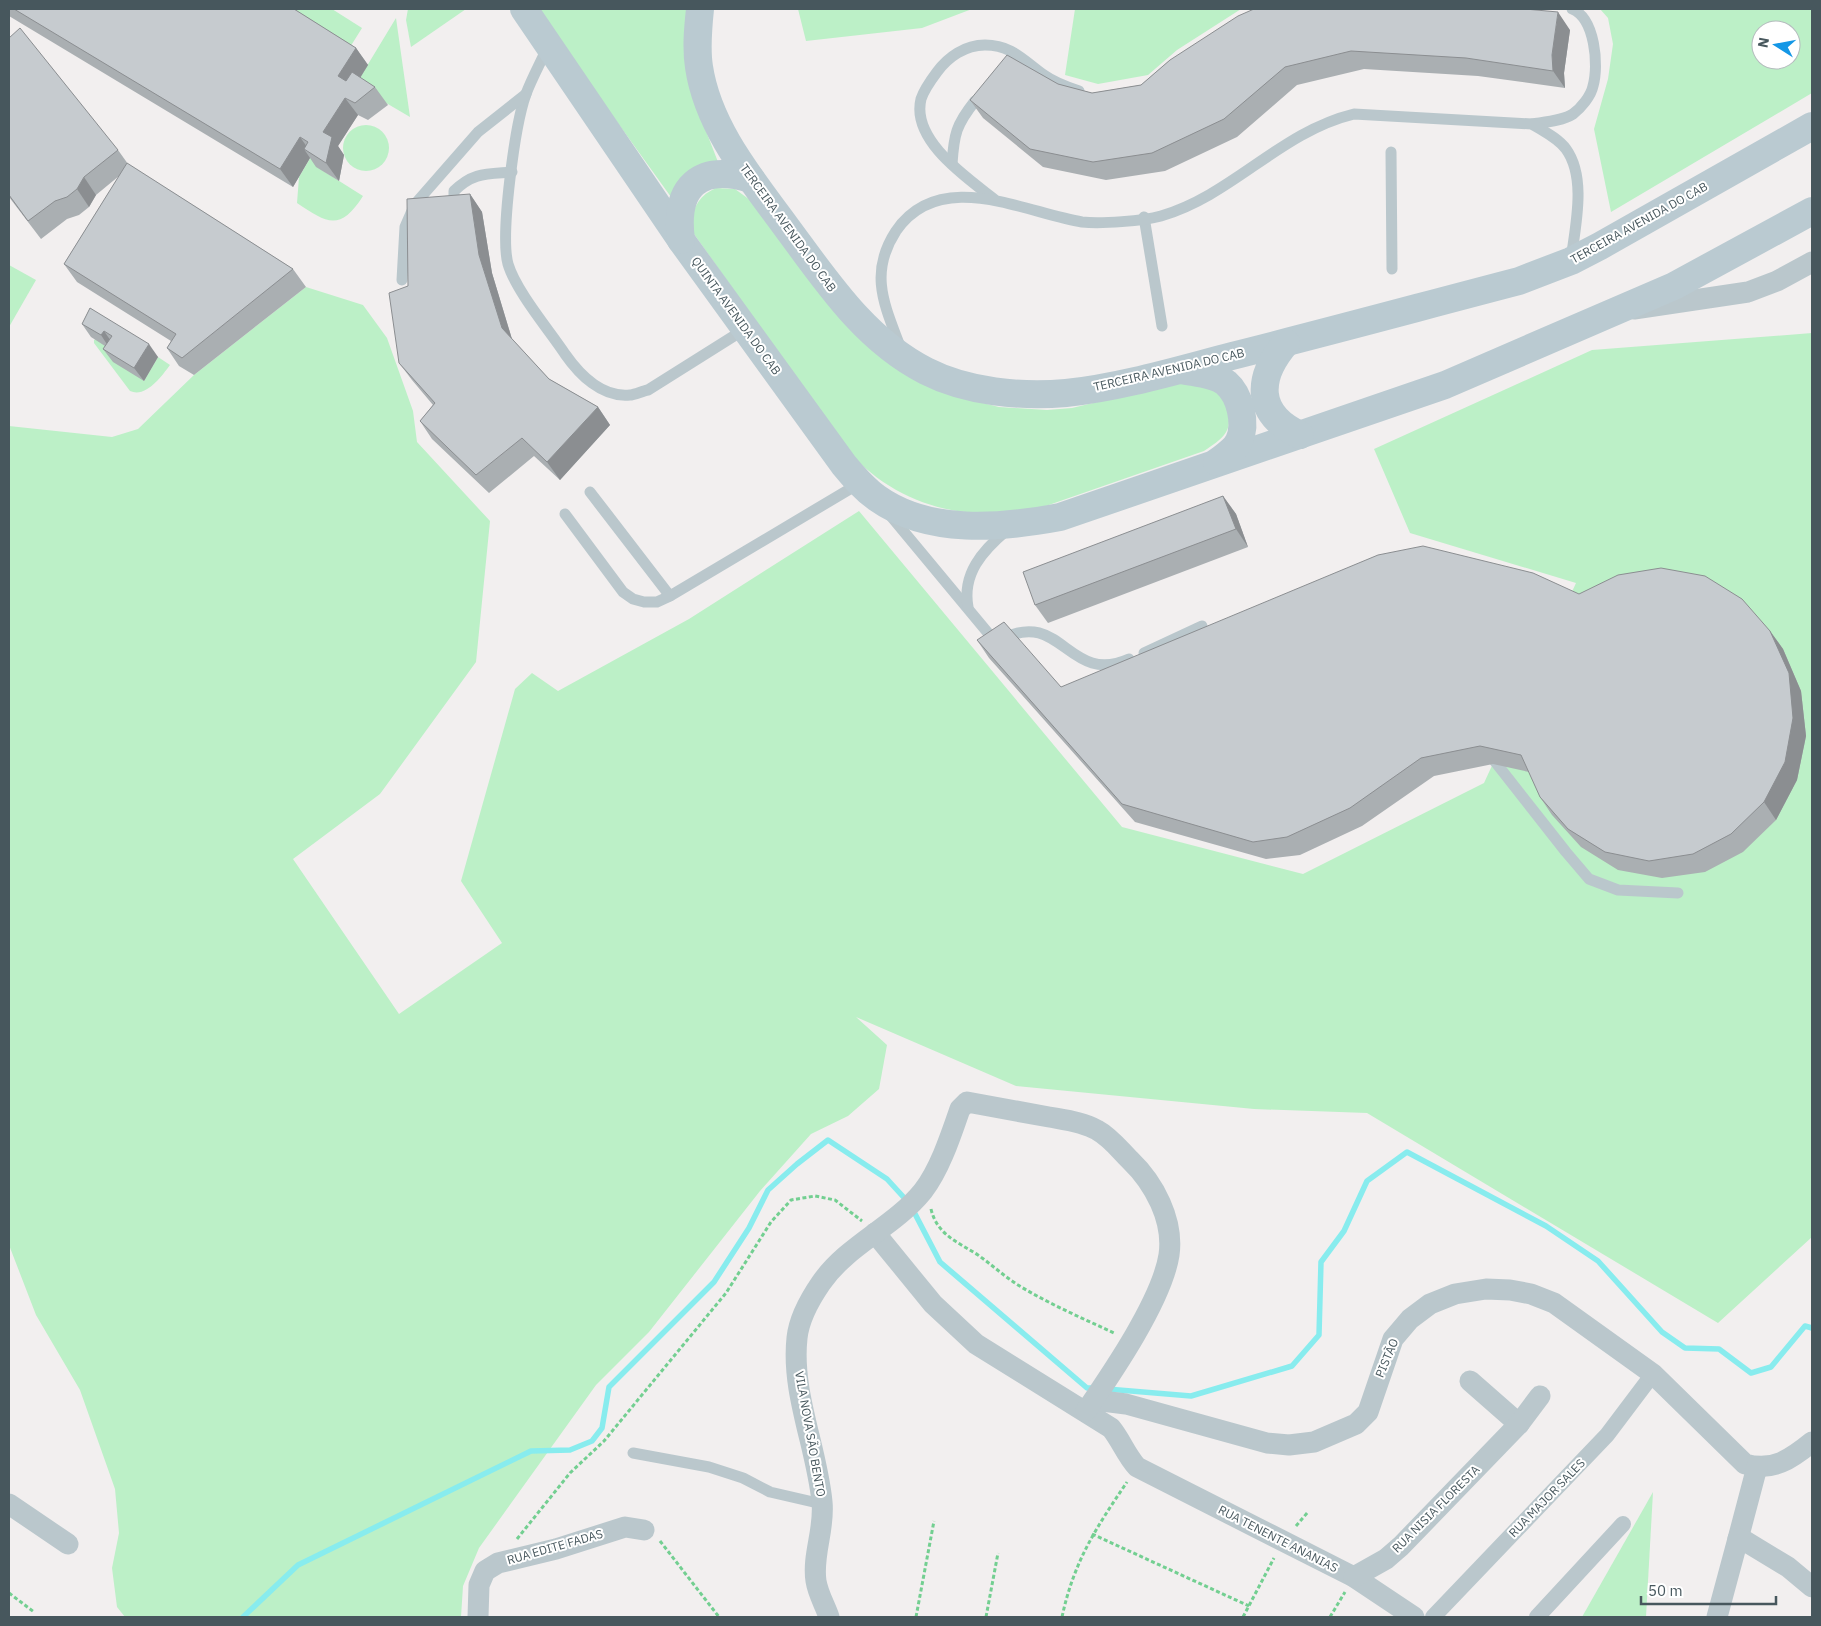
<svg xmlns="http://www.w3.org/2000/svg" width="1821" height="1626" font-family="'IBM Plex Sans',sans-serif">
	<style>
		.green { fill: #bcf0c7; fill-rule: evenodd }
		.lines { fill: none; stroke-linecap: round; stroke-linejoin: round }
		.stream { stroke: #88ecee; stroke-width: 5.5 }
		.path { stroke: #73cf91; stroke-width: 3; stroke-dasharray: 4 2.5; stroke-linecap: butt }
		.service { stroke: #bac7cc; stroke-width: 11 }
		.pedestrian { stroke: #bac7cc; stroke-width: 16 }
		.minor { stroke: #bac7cc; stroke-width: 21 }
		.secondary { stroke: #bacad1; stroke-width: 28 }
		.wall { fill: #aaafb2 }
		.shaded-wall { fill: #8b8e91 }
		.building { fill: #c6cbcf; stroke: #8b8e91 }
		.labels { text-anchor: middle; stroke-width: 4; stroke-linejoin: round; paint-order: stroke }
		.street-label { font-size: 12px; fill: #47575d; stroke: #fff }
	</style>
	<rect width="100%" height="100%" fill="#f2efef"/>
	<g class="green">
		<polygon points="278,9 332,9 362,28 347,52"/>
		<polygon points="408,9 466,9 411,47 406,20"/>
		<polygon points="536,9 687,9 694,100 718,162 671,197"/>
		<polygon points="798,9 972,9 922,28 806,41"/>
		<polygon points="1075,9 1241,9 1177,50 1148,75 1098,84 1065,75"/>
		<path d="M1600,9H1812V93L1611,212L1594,129L1608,79L1613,44L1608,18ZM1761,30H1791V60H1761Z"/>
		<polygon points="396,18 410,117 364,90 350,94"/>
		<circle cx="366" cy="148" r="23"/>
		<path d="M312,155L317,167L363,196C340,232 327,223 297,203L299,177Z"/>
		<path d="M716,188L735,189L761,208L951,395L999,407L1047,410L1072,408L1185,381L1225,394C1231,427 1234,432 1204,451L1043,507C969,524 899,508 847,450C826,426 809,396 790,370C758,325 726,279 694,234C688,214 697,196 716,188Z"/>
		<polygon points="9,265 36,280 9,327"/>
		<polygon points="306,287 363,305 387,338 413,411 417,442 490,521 476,662 380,794 293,859 399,1014 502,943 461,881 515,689 532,673 558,691 689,619 859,511 1122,827 1303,874 1484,783 1576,583 1410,533 1374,449 1592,350 1812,333 1812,1237 1718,1323 1367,1113 1254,1109 1016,1086 856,1017 887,1045 879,1089 848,1116 811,1134 760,1191 649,1332 596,1385 479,1548 463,1586 461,1617 125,1617 117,1607 112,1568 119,1533 115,1489 80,1390 36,1315 9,1245 9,426 112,437 138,429 194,375"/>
		<path d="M96,339L110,349L144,381L158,357L170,365C161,377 146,398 130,391L94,343V340Z"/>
		<polygon points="1653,1492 1646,1617 1582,1617"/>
	</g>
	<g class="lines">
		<g class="stream">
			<polyline points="913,1210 940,1262 1087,1388 1096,1388"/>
			<polyline points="1107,1389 1191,1396 1292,1366 1319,1335 1321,1262 1344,1231 1367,1181 1407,1152 1546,1226 1598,1261 1662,1332 1685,1348 1719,1349 1751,1373 1771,1367 1805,1326 1812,1328"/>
			<polyline points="243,1617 298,1565 531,1451 570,1450 592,1441 602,1428 609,1387 714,1282 749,1228 768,1190 797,1164 828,1140 887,1179 908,1202"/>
		</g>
		<g class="path">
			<path d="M931,1209C937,1235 958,1242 978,1255C992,1265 1004,1276 1018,1285C1049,1304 1082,1318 1114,1333"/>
			<polyline points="1296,1526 1308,1512"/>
			<polyline points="1092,1534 1249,1606"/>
			<polyline points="517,1539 570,1473 604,1441 726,1293 771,1222 791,1200 815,1196 835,1200 862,1221"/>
			<polyline points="660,1541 719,1617"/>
			<polyline points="9,1593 34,1612"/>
			<polyline points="916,1617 934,1521"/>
			<polyline points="986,1617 998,1553"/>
			<path d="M1062,1617C1074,1561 1096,1528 1127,1482"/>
			<polyline points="1243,1617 1274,1558"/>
			<polyline points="1330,1617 1345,1592"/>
		</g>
		<g class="service">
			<path d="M548,46C541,62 532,78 526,94C515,124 500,235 508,264C516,291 549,330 565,354C579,374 602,398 630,395C635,395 642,391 648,390L745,329"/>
			<path d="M1532,124C1545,122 1562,121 1573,114C1581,108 1591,96 1593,86C1599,65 1595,18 1572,9"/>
			<polyline points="1391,152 1392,269"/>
			<path d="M952,164C954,134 956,125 975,101"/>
			<path d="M454,199V191C473,172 487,174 512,172"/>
			<path d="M994,199C966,177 911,140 921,99C924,90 931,80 937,72C948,57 965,45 985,45C1012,45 1024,61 1044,75C1055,83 1067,87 1079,91"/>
			<polyline points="1144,217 1162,326"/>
			<polyline points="402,280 405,227 415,204 478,132 526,94"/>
			<path d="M901,349C885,306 868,274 896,231C940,167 1023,212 1082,222C1101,224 1143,221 1161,216C1233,195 1280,132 1354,114L1532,124C1543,131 1558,138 1566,149C1587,178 1575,227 1571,260"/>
			<polyline points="590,492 670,596"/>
			<polyline points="565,514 623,592 633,599 644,602 657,602 670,596 860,483"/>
			<polyline points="890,515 998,645"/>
			<path d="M968,607C962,574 982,551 1007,530"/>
			<path d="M1002,639C1062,608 1068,686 1129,659"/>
			<polyline points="1144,653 1202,626"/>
			<polyline points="1489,754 1566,852 1589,879 1618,890 1678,893"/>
			<polyline points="633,1453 709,1467 743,1478 770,1492 822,1504"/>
		</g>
		<g class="pedestrian">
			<polyline points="1433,1617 1607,1435 1653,1374"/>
			<polyline points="1537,1617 1623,1524"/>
		</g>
		<g class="minor">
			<polyline points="1634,309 1748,292 1777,281 1812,262"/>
			<path d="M875,1233L933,1304L976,1344L1111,1428C1121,1440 1126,1455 1137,1467L1354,1577L1414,1617"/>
			<polyline points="1470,1381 1519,1424"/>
			<path d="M1094,1400L1126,1404L1267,1443L1289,1445L1314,1442L1356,1424L1368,1412L1393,1339L1410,1319L1430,1304L1455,1294L1486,1289L1510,1290L1531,1294L1554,1303L1653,1374L1745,1464C1773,1472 1791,1459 1812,1442"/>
			<polyline points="9,1504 68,1544"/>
			<polyline points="1738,1539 1757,1467"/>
			<polyline points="1354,1577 1386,1559 1401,1546 1519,1424 1540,1396"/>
			<polyline points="478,1617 479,1585 485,1571 498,1563 556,1549 625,1527 644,1530"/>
			<path d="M829,1617C825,1605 818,1594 816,1581C812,1555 825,1529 822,1502C817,1448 791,1393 797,1338C799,1318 810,1299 821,1283C847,1245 894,1227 923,1191C940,1169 951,1135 960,1109L967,1102C995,1107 1022,1112 1049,1117C1065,1120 1083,1122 1097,1130C1110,1137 1120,1150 1130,1160C1154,1183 1174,1220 1169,1255C1162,1300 1112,1373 1086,1411"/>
			<polyline points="1717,1617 1738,1539 1745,1541 1788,1567 1812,1587"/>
		</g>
		<g class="secondary">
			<path d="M524,9L681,240L844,465C854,477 864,489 877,498C929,535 1001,528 1060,517L1445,385L1674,286L1812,211"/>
			<path d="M700,9C698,28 696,48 699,67C708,128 752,180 787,228C827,282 865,340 926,371C967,392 1021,397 1066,393C1122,387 1178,370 1232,356C1328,332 1423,306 1519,281L1571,261L1600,246L1812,126"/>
			<path d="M681,240C674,187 699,163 751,179"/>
			<path d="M1286,343C1256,378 1255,414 1300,435"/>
			<path d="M1182,370C1195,373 1215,374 1226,383C1240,395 1247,423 1239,441C1235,450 1225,456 1217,462"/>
		</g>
	</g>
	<g class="wall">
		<polygon points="9,9 294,9 356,48 368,65 360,78 375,87 388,105 368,120 358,115 338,146 344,155 339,181 316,167 310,158 293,187 9,16"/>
		<polygon points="1570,30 1564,73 1565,88 1478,76 1364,69 1297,85 1237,137 1165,171 1106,180 1043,167 983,118 970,100 1058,84 1092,93 1141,85 1170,60"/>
		<polygon points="9,38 118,150 128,164 293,269 306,287 194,375 179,366 167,348 171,341 77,282 64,264 119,176 96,195 89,207 79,215 67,219 41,239 9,197"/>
		<polygon points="470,194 482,212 492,273 512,339 549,379 598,407 610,425 560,480 534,456 489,493 432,439 420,421 433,405 412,380 399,363 408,286"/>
		<polygon points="90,308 158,357 144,381 113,362 103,349 105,346 91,337 82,324"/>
		<polygon points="1223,496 1236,514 1248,547 1048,623 1035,605"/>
		<polygon points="1579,594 1770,631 1783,649 1801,691 1806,736 1797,780 1776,820 1743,852 1705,872 1662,878 1618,870 1581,847 1552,815 1540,797 1529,772 1493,764 1434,776 1362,826 1300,855 1266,859 1135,822 989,658 977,640 1061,687"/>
	</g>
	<g class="shaded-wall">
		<polygon points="1558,12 1570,30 1564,73 1565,88 1553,71 1552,55"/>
		<polygon points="356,48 368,65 350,94 338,76"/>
		<polygon points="345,98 358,115 338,146 344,155 339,181 326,163 323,132"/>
		<polygon points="300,137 312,154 304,149 310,158 293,187 280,169"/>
		<polygon points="84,177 96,195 89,207 77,189"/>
		<polygon points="470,194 482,212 492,273 514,346 502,328 479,255"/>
		<polygon points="104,331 113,344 110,349 101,335"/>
		<polygon points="149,344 158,357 144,381 134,368"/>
		<polygon points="598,407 610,425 560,480 547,462"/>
		<polygon points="1223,496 1236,514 1248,547 1236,529"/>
		<polygon points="1770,631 1783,649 1801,691 1806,736 1797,780 1776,820 1764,802"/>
	</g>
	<g class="building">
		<polygon points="14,9 294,9 356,48 338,76 346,81 352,72 375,87 355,103 345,98 323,132 332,137 326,163 304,149 308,142 300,137 280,169"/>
		<polygon points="1254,9 1525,9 1558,12 1552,55 1553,71 1466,58 1351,51 1285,67 1224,119 1152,153 1093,162 1030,149 970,100 1007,55 1058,84 1092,93 1141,85 1170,60 1238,16"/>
		<polygon points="20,28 118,150 84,177 77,189 67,197 55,201 28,221 9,195 9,38"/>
		<polygon points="127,163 293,269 182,358 167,348 176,334 64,264"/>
		<polygon points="470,194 479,255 502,328 549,379 598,407 547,462 522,438 476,475 420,421 435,403 399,363 389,293 408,286 407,199"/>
		<polygon points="90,308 149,344 134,368 103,349 112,336 104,331 101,335 82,324"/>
		<polygon points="1223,496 1236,529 1035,605 1023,572"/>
		<polygon points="1423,546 1533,573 1579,594 1618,575 1661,568 1705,576 1742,599 1770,631 1789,673 1793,718 1785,762 1764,802 1731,834 1693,854 1649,861 1605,852 1568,829 1540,797 1521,755 1480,746 1421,758 1350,808 1287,837 1253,842 1122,804 977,640 1004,622 1061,687 1378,555"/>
	</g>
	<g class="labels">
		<g class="street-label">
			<text transform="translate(1639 223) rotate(-29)" y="4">TERCEIRA AVENIDA DO CAB</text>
			<text transform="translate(788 228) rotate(54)" y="4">TERCEIRA AVENIDA DO CAB</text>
			<text transform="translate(736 316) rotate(54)" y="4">QUINTA AVENIDA DO CAB</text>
			<text transform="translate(1169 370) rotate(-13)" y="4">TERCEIRA AVENIDA DO CAB</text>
			<text transform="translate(1387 1358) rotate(-67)" y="4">PISTÃO</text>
			<text transform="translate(810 1434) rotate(80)" y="4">VILA NOVA SÃO BENTO</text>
			<text transform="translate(1547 1498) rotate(-46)" y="4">RUA MAJOR SALES</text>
			<text transform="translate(1436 1509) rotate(-45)" y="4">RUA NISIA FLORESTA</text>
			<text transform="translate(1278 1539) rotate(27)" y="4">RUA TENENTE ANANIAS</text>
			<text transform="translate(555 1547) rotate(-16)" y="4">RUA EDITE FADAS</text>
		</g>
	</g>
	<rect width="1821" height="1626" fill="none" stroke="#47575d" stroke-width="20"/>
	<g transform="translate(1776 45) rotate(281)"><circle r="24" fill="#ffffff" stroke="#b5bcbe"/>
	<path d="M0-4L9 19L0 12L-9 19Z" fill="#1497e6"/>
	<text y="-8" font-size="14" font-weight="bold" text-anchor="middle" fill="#47575d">N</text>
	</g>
	<path d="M1641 1596v8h135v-8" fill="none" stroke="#47575d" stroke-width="2.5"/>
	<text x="1648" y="1596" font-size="15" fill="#47575d" stroke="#ffffff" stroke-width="4" paint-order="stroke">50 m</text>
</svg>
